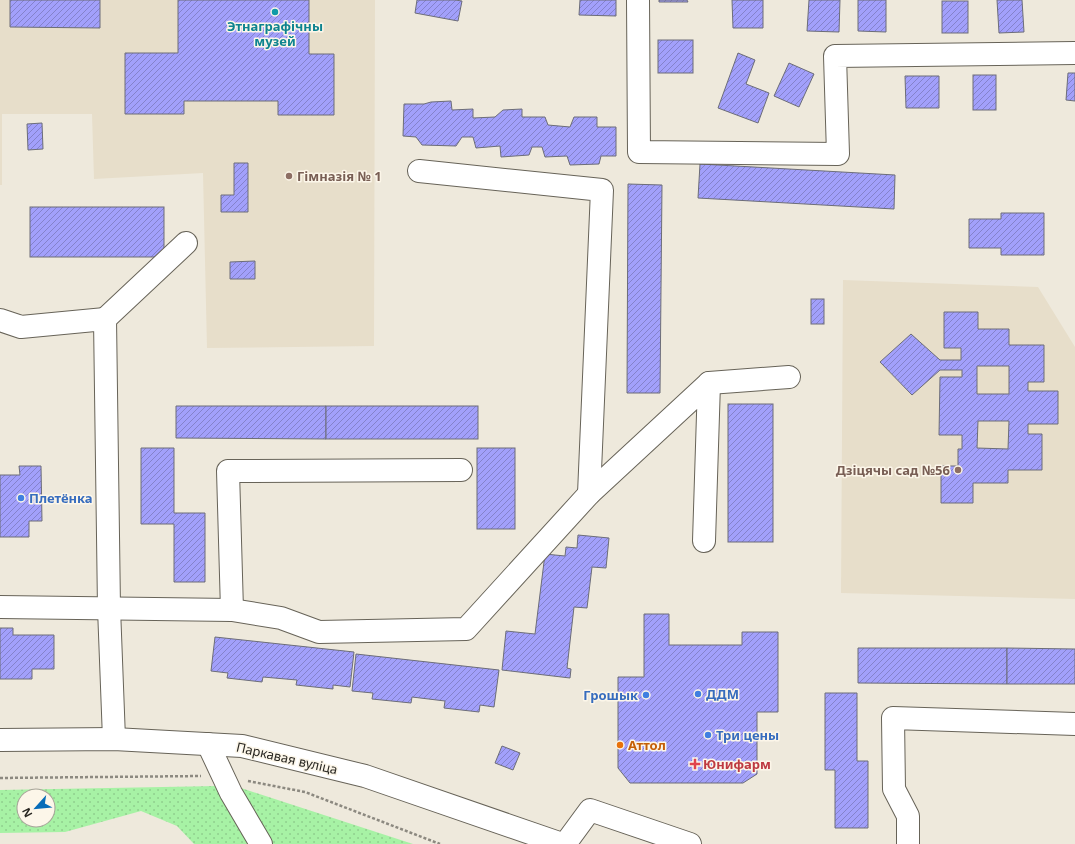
<svg xmlns="http://www.w3.org/2000/svg" width="1075" height="844" font-family="'Noto Sans',sans-serif">
	<style>
		.built { fill: #e7deca }
		.grass { fill: url(#grass-dots); fill-rule: evenodd }
		.building { fill: url(#building-hatch); stroke: #6c6d78; fill-rule: evenodd }
		.lines { fill: none; stroke-linecap: round; stroke-linejoin: round }
		.minor-casing { stroke: #676358; stroke-width: 24 }
		.major-casing { stroke: #676358; stroke-width: 24 }
		.path { stroke: #8c8980; stroke-width: 2.5; stroke-dasharray: 3 2; stroke-linecap: butt }
		.minor { stroke: #fff; stroke-width: 22 }
		.major { stroke: #fff; stroke-width: 22 }
		.culture-dot { fill: #0f9aa8; stroke: #fcf6e9; stroke-width: 1.5 }
		.education-dot { fill: #8d6e63; stroke: #fcf6e9; stroke-width: 1.5 }
		.shop-dot { fill: #3f7fe0; stroke: #fcf6e9; stroke-width: 1.5 }
		.food-dot { fill: #e8710a; stroke: #fcf6e9; stroke-width: 1.5 }
		.health-dot { fill: #e0444e; stroke: #fcf6e9; stroke-width: 1.5 }
		.labels { text-anchor: middle; stroke-width: 3; stroke-linejoin: round; paint-order: stroke }
		.culture-label { font-size: 13px; font-weight: bold; fill: #0d838f; stroke: #fcf6e9 }
		.education-label { font-size: 13px; font-weight: bold; fill: #785e54; stroke: #fcf6e9; text-anchor: start }
		.shop-label { font-size: 13px; font-weight: bold; fill: #366cbe; stroke: #fcf6e9; text-anchor: start }
		.food-label { font-size: 13px; font-weight: bold; fill: #c56008; stroke: #fcf6e9; text-anchor: start }
		.street-label { font-size: 13px; fill: #282621; stroke: #fcf6e9 }
		.health-label { font-size: 13px; font-weight: bold; fill: #be3a42; stroke: #fcf6e9; text-anchor: start }
	</style>
	<defs>
		<pattern id="grass-dots" width="8" height="8" patternUnits="userSpaceOnUse"><rect width="8" height="8" fill="#a7f2a5"/><path d="M2 2h.1M6 6h.1" fill="none" stroke="#90cf8e" stroke-width="1.8" stroke-linecap="round"/></pattern>
		<pattern id="building-hatch" width="6" height="6" patternUnits="userSpaceOnUse"><rect width="6" height="6" fill="#a2a0fb"/><path d="M-1 1l2-2M0 6l6-6M5 7l2-2" fill="none" stroke="#8482cb"/></pattern>
	</defs>
	<rect width="100%" height="100%" fill="#eee9dc"/>
	<g class="built">
		<polygon points="0,0 375,0 374,346 207,348 203,173 94,179 92,114 2,114 2,185 0,185"/>
		<polygon points="843,280 1038,287 1075,347 1075,599 841,593"/>
	</g>
	<g class="grass">
		<path d="M217,786L251,844H194L177,826L141,811L65,832L0,833V790ZM24,796H48V820H24Z"/>
		<polygon points="241,788 413,844 269,844"/>
	</g>
	<g class="building">
		<polygon points="10,0 100,0 100,28 10,27"/>
		<polygon points="178,0 309,0 309,54 334,54 334,115 278,115 278,101 184,101 184,114 125,114 125,53 178,53"/>
		<polygon points="417,0 455,0 462,1 458,21 415,13"/>
		<polygon points="580,0 616,0 616,16 579,15"/>
		<polygon points="659,0 687,0 688,2 659,2"/>
		<polygon points="732,0 763,0 763,28 733,28"/>
		<polygon points="809,0 840,0 839,32 807,31"/>
		<polygon points="858,0 886,0 886,32 858,31"/>
		<polygon points="997,0 1022,0 1024,32 999,33"/>
		<rect x="942" y="1" width="26" height="32"/>
		<rect x="658" y="40" width="35" height="33"/>
		<polygon points="738,53 755,60 746,84 769,93 758,123 718,108"/>
		<polygon points="789,63 814,74 799,107 774,96"/>
		<polygon points="1068,73 1075,73 1075,101 1066,100"/>
		<rect x="973" y="75" width="23" height="35"/>
		<polygon points="905,76 939,76 939,108 906,108"/>
		<polygon points="451,101 452,110 473,109 473,118 495,117 503,110 522,109 522,117 545,117 548,125 570,127 574,117 597,117 597,127 616,127 616,156 601,156 599,164 570,165 567,156 545,157 542,147 532,147 529,155 501,157 500,146 476,148 473,137 462,137 456,146 422,145 416,137 403,136 404,104 424,104 431,102"/>
		<polygon points="42,123 43,149 28,150 27,124"/>
		<polygon points="234,163 248,163 248,212 221,212 221,195 234,195"/>
		<polygon points="700,164 895,175 894,209 698,198"/>
		<polygon points="628,184 662,185 660,393 627,393"/>
		<rect x="30" y="207" width="134" height="50"/>
		<polygon points="1001,213 1044,213 1044,255 1001,255 1001,248 969,248 969,219 1001,219"/>
		<polygon points="255,261 255,279 230,279 230,262"/>
		<rect x="811" y="299" width="13" height="25"/>
		<path d="M944,312H978V329H1009V345H1044V382H1028V391H1058V424H1028V434H1042V470H1008V483H973V503H941V466H958V449H962V435H939L940,377H962V370H940L912,395L880,362L911,334L940,360H961V348H944ZM977,366H1009V394H977ZM978,421H1009L1008,449L977,448Z"/>
		<rect x="728" y="404" width="45" height="138"/>
		<polygon points="176,406 326,406 326,439 176,438"/>
		<rect x="326" y="406" width="152" height="33"/>
		<polygon points="141,448 174,448 174,513 205,513 205,582 174,582 174,524 141,524"/>
		<rect x="477" y="448" width="38" height="81"/>
		<polygon points="19,466 41,466 42,521 29,521 29,537 0,537 0,475 20,475"/>
		<polygon points="578,535 609,538 606,568 592,567 587,608 574,607 567,668 571,669 570,678 502,670 506,631 535,634 545,554 565,556 566,547 577,548"/>
		<polygon points="644,614 669,614 669,645 742,645 742,632 778,632 778,712 757,712 757,774 743,783 630,783 618,768 618,677 644,677"/>
		<polygon points="0,628 13,628 13,635 54,635 54,669 32,669 32,679 0,679"/>
		<polygon points="215,637 354,652 350,687 333,685 333,689 296,685 297,680 263,677 262,682 227,678 228,673 211,671"/>
		<polygon points="858,648 1007,648 1007,684 858,683"/>
		<polygon points="1007,648 1075,649 1075,684 1007,684"/>
		<polygon points="356,654 499,670 494,707 480,705 479,712 444,708 445,701 412,697 411,703 372,699 373,693 352,691"/>
		<polygon points="825,693 857,693 857,761 868,761 868,828 835,828 835,770 825,770"/>
		<polygon points="502,746 520,753 513,770 495,763"/>
	</g>
	<g class="lines">
		<defs>
			<g id="minor">
				<polyline points="638,0 639,152 838,154 835,56 1075,53"/>
				<polyline points="419,171 602,190 589,494"/>
				<polyline points="105,319 186,243"/>
				<polyline points="0,320 21,327 105,319 109,608 114,739"/>
				<polyline points="709,383 789,377"/>
				<polyline points="0,607 232,610 281,618 319,632 466,629 589,494 709,383 704,541"/>
				<polyline points="232,610 228,471 461,470"/>
				<polyline points="208,744 231,793 261,844"/>
				<polyline points="565,844 590,810 690,844"/>
				<polyline points="908,844 908,816 894,789 893,718 1075,724"/>
			</g>
			<polyline id="major" points="0,740 114,739 242,746 365,776 562,844"/>
		</defs>
		<use href="#minor" class="minor-casing"/>
		<use href="#major" class="major-casing"/>
		<g class="path">
			<polyline points="0,778 201,776"/>
			<polyline points="248,781 305,792 440,844"/>
		</g>
		<use href="#minor" class="minor"/>
		<use href="#major" class="major"/>
	</g>
	<circle class="culture-dot" cx="275" cy="12" r="4"/>
	<g class="education-dot">
		<circle cx="289" cy="176" r="4"/>
		<circle cx="958" cy="470" r="4"/>
	</g>
	<g class="shop-dot">
		<circle cx="21" cy="498" r="4"/>
		<circle cx="698" cy="694" r="4"/>
		<circle cx="646" cy="695" r="4"/>
		<circle cx="708" cy="735" r="4"/>
	</g>
	<circle class="food-dot" cx="620" cy="745" r="4"/>
	<path class="health-dot" d="M693 758h4v4h4v4h-4v4h-4v-4h-4v-4h4z"/>
	<g class="labels">
		<g class="culture-label">
			<text x="275" y="31">Этнаграфічны<tspan x="275" dy="15">музей</tspan></text>
		</g>
		<g class="education-label">
			<text x="297" y="181">Гімназія № 1</text>
			<text x="950" y="475" text-anchor="end">Дзіцячы сад №56</text>
		</g>
		<g class="shop-label">
			<text x="29" y="503">Плетёнка</text>
			<text x="706" y="699">ДДМ</text>
			<text x="638" y="700" text-anchor="end">Грошык</text>
			<text x="716" y="740">Три цены</text>
		</g>
		<g class="food-label">
			<text x="628" y="750">Аттол</text>
		</g>
		<g class="street-label">
			<text transform="translate(287 758) rotate(13)" y="5">Паркавая вуліца</text>
		</g>
		<g class="health-label">
			<text x="703" y="769">Юнифарм</text>
		</g>
	</g>
	<g transform="translate(36 808) rotate(243)"><circle r="19" fill="#fcf6e9" stroke="#a7a399"/>
	<path d="M0-3L7 15L0 10L-7 15Z" fill="#066cb8"/>
	<text y="-6" font-size="11" font-weight="bold" text-anchor="middle" fill="#282621">N</text>
	</g>
</svg>
